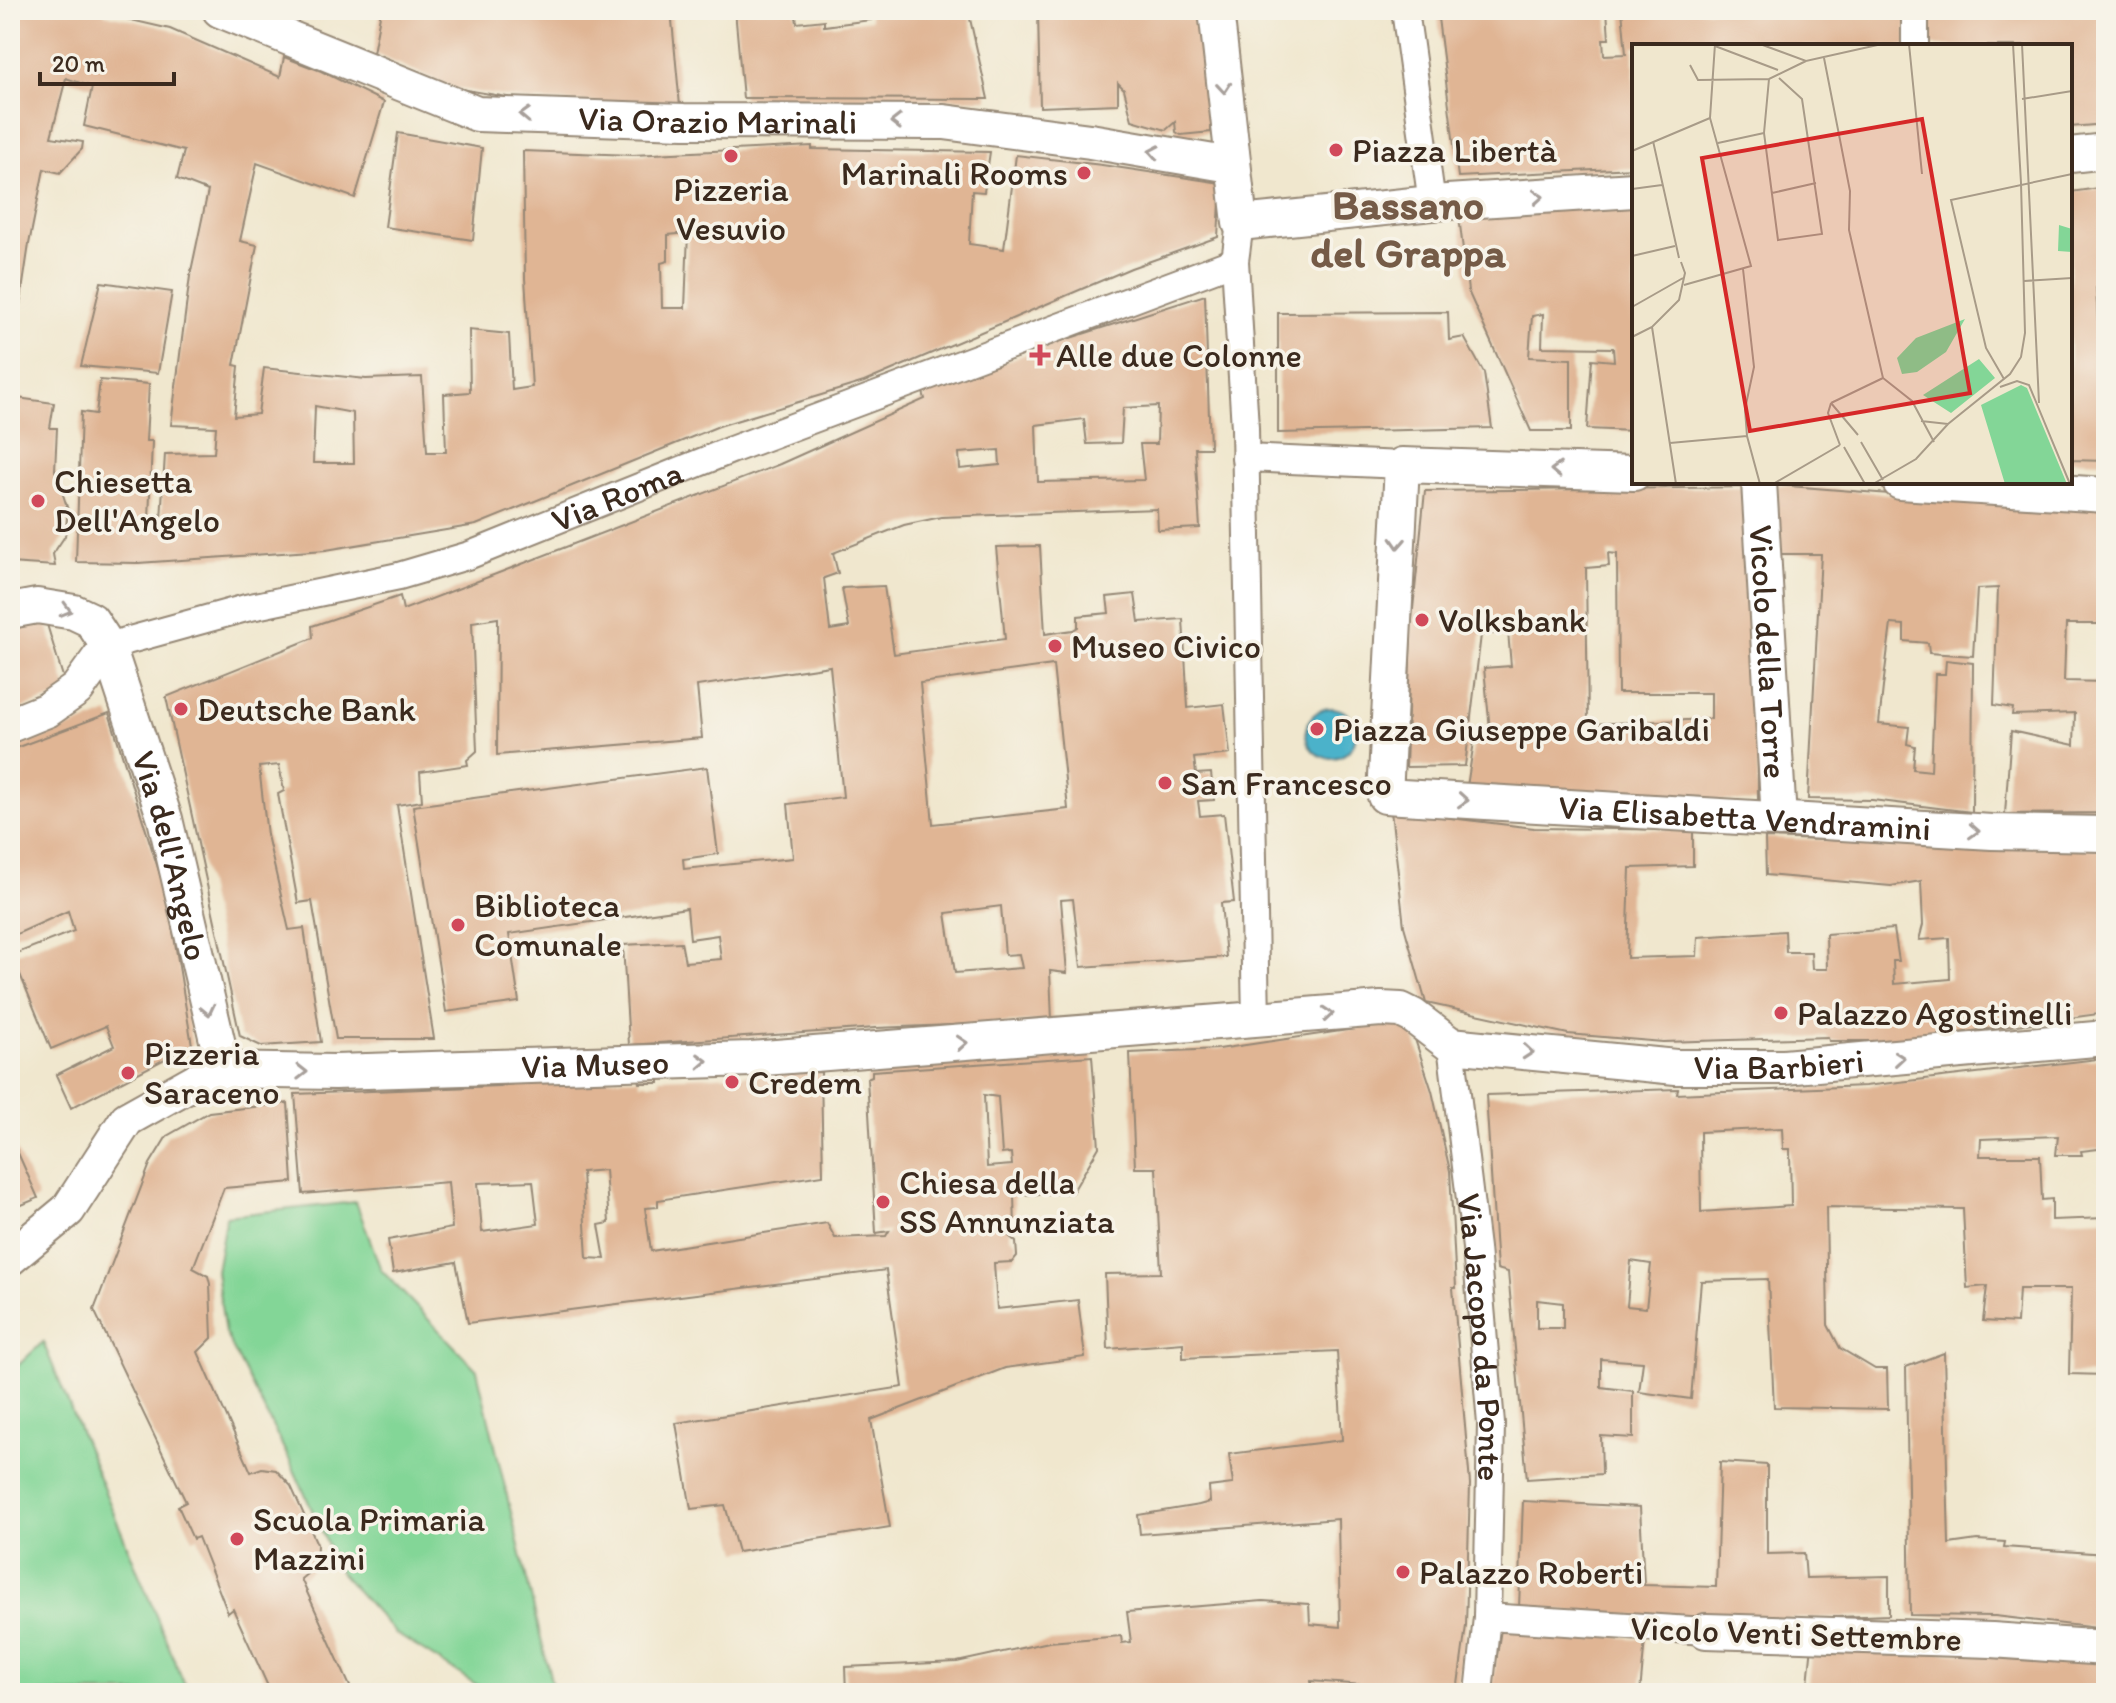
<svg xmlns="http://www.w3.org/2000/svg" width="2116" height="1703" font-family="Itim,sans-serif">
	<style>
		.green { fill: #83d697; stroke: #5f805a; stroke-width: 2 }
		.water { fill: #4bb2ca; stroke: #436e74; stroke-width: 2 }
		.building { fill: #e0b594; fill-rule: evenodd }
		.lines { fill: none; stroke-linecap: round; stroke-linejoin: round }
		.pedestrian-casing { stroke: #968876; stroke-width: 30 }
		.minor-casing { stroke: #968876; stroke-width: 38 }
		.pedestrian { stroke: #fff; stroke-width: 26 }
		.minor { stroke: #fff; stroke-width: 34 }
		.oneway { stroke: #a79f9a }
		.poi-dot { fill: #d1495b; stroke: #f7f3e8; stroke-width: 3 }
		.labels { text-anchor: middle; stroke-width: 7; stroke-linejoin: round; paint-order: stroke }
		.street-label { font-size: 34px; fill: #3b2a1e; stroke: #f7f3e8 }
		.poi-label { font-size: 34px; fill: #3b2a1e; stroke: #f7f3e8; text-anchor: start }
		.district-label { font-size: 42px; font-weight: bold; fill: #755b47; stroke: #f7f3e8 }
		.inset-road { fill: none; stroke: #a89b88; stroke-width: 2 }
		.view { fill: #d62828; fill-opacity: 0.15; stroke: #d62828; stroke-width: 4 }
		.inset-edge { fill: none; stroke: #3b2a1e; stroke-width: 4 }
	</style>
	<rect width="100%" height="100%" fill="#f7f3e8"/>
	<filter id="ink" filterUnits="userSpaceOnUse"><feTurbulence type="fractalNoise" baseFrequency=".0125" numOctaves="2"/><feDisplacementMap in="SourceGraphic" scale="16" xChannelSelector="R" yChannelSelector="G"/><feConvolveMatrix kernelMatrix="1 2 1 2 8 2 1 2 1" color-interpolation-filters="sRGB"/></filter>
	<filter id="wash" filterUnits="userSpaceOnUse"><feTurbulence type="fractalNoise" baseFrequency=".006" numOctaves="4" result="noise"/><feDisplacementMap in="SourceGraphic" scale="32" xChannelSelector="R" yChannelSelector="G"/><feGaussianBlur stdDeviation="1.8" result="paint"/><feColorMatrix in="noise" values="0 0 0 0 0 0 0 0 0 0 0 0 0 0 0 0 0 1.4 0 .05"/><feComposite in="paint" operator="in"/></filter>
	<g filter="url(#wash)">
		<rect width="100%" height="100%" fill="#f0e7ce"/>
		<g class="green">
			<polygon points="356,1202 381,1270 477,1370 554,1693 490,1693 395,1633 340,1572 290,1461 225,1333 216,1271 226,1216"/>
			<polygon points="43,1342 188,1693 10,1693 10,1373"/>
		</g>
		<circle class="water" cx="1331" cy="733" r="25"/>
		<g id="blocks">
			<g class="building">
				<path d="M10,10H103L105,14L170,29L280,77L284,57L321,71L384,102L355,198L257,163L240,241L257,245L234,365L239,366L234,416L258,414L264,368L366,379L422,377L427,452H446L444,394L470,392L469,330L509,334L512,390L532,387L525,278L523,151L633,155L812,146V149L990,152L984,192L972,191L969,244L1004,249L1016,155L1102,165L1221,183L1218,237L1131,268L864,382L719,426L476,525L326,550L138,563L76,562L81,412L96,414L100,380L149,384L146,441H152L149,520H161L165,454L214,453L216,427L171,425L190,276L208,191L177,179L184,151L84,126L92,87L66,78L51,137L83,142L82,149L60,173L44,169L29,244L10,372ZM688,233L685,308H662L661,263L668,261V235ZM315,406L353,413L354,463H313Z"/>
				<polygon points="381,10 671,10 680,106 525,100 455,88 373,53"/>
				<polygon points="735,10 795,10 797,23 824,20 824,26 871,20 869,10 968,10 988,99 743,98"/>
				<polygon points="1038,10 1214,10 1215,124 1211,125 1211,132 1181,135 1176,132 1175,122 1166,130 1132,120 1124,89 1118,83 1118,104 1040,107"/>
				<polygon points="1437,10 1607,10 1609,39 1603,39 1604,55 1626,54 1622,10 1906,10 1907,46 1634,46 1634,168 1458,177"/>
				<polygon points="1922,10 2106,10 2106,124 2070,127 2070,46 1921,46"/>
				<polygon points="398,133 482,148 473,240 385,227"/>
				<polygon points="2106,187 2106,288 2096,288 2101,372 2106,372 2106,461 2070,460 2070,192"/>
				<polygon points="1634,198 1634,431 1587,429 1592,359 1614,361 1613,348 1542,347 1543,314 1532,316 1529,357 1571,359 1571,431 1531,431 1468,291 1458,208"/>
				<polygon points="101,282 172,292 158,373 81,366"/>
				<path d="M1205,295L1210,448H1195L1200,528L1158,530L1157,509L941,517L904,525L833,553L838,573L824,578L830,630L849,627L842,588L884,586L894,654L1005,639L996,547L1040,546L1045,634L1073,630L1078,627V616L1109,613L1107,597L1135,594L1139,622L1183,619L1188,708L1224,704L1230,754L1194,758L1196,774L1211,773L1214,800L1198,801L1200,816L1224,814L1234,902L1221,903L1226,957L1081,967L1073,899L1061,900L1067,973L1050,971L1052,1021L875,1028L629,1045L623,945L681,942L685,962L721,959L718,935L690,939L687,908L509,934L519,1002L446,1012L413,806L707,767L718,854L683,859L684,869L793,858L788,804L843,797L830,666L697,686L702,738L497,755L498,618L472,622L477,751L467,760L468,765L420,772L422,801L397,805L434,1039H336L312,901L298,903L278,794L284,791L279,765L259,767L267,835L289,930L304,928L321,1042L261,1046L240,1036L166,697L313,638L312,626L400,596L403,610L780,464L925,399L923,392L1064,340ZM1158,406L1157,444H1140L1144,480L1038,482L1036,425L1084,419L1087,444L1121,443L1123,408ZM999,450L1000,465L960,469L959,453ZM1053,665L1068,809L933,824L920,683ZM1001,906L1005,955L1019,954L1022,968L955,973L946,913Z"/>
				<polygon points="1448,312 1449,340 1464,337 1484,373 1492,428 1278,433 1278,313"/>
				<polygon points="10,397 54,403 50,428 57,428 55,470 68,510 65,536 53,554 55,566 10,563"/>
				<polygon points="1777,485 1915,496 2106,502 2106,624 2066,624 2064,681 2106,682 2106,813 2005,814 2011,731 2074,745 2075,713 2012,715 2013,708 1994,705 1998,588 1977,589 1973,656 1929,653 1928,643 1904,641 1904,625 1891,624 1883,687 1879,724 1909,727 1907,744 1915,746 1913,769 1931,771 1935,674 1945,674 1946,660 1973,663 1972,812 1872,800 1808,799 1821,554 1777,554"/>
				<path d="M1756,487L1758,802L1466,793L1475,735L1480,730H1490L1484,668L1511,666L1507,620H1498V633L1481,635L1465,766L1406,767L1411,629L1425,491ZM1608,553L1617,554L1618,693H1711V719L1588,724L1586,568L1609,566Z"/>
				<polygon points="45,618 68,693 10,712 10,626"/>
				<polygon points="109,713 168,900 192,1045 71,1108 56,1075 114,1046 106,1026 51,1049 12,955 74,931 68,911 10,937 10,750"/>
				<polygon points="1391,811 1534,828 1693,830 1693,866 1630,868 1627,958 1697,956 1698,937 1785,931 1786,952 1811,952 1812,969 1827,969 1826,934 1894,929 1899,961 1893,961 1894,984 1950,979 1949,938 1919,940 1923,925 1921,881 1891,886 1766,875 1765,838 2106,849 2106,1013 1898,1041 1829,1041 1828,1037 1663,1042 1568,1034 1426,1003 1404,926"/>
				<polygon points="1409,1021 1432,1091 1450,1171 1456,1288 1453,1288 1470,1484 1466,1626 1457,1692 1311,1681 1311,1688 1281,1688 1282,1693 846,1693 845,1667 957,1662 1049,1642 1121,1636 1122,1643 1131,1642 1127,1612 1263,1601 1309,1604 1310,1624 1340,1627 1338,1519 1140,1534 1138,1515 1199,1505 1210,1502 1209,1487 1233,1484 1229,1454 1342,1440 1337,1351 1183,1358 1183,1343 1108,1349 1105,1274 1161,1273 1156,1168 1135,1168 1130,1053 1219,1049"/>
				<path d="M1092,1056L1099,1147L1072,1193L1014,1195L1015,1228H1009V1236L1016,1242L1017,1256L1012,1262L994,1263L997,1309L1078,1300L1085,1357L1005,1368L871,1420L890,1527L738,1552L725,1505L691,1509L676,1423L903,1387L886,1270L468,1323L456,1262L393,1273L388,1240L452,1228L448,1182L303,1194L295,1094L499,1086L537,1081L639,1078L640,1083H659V1078L821,1072L823,1175L658,1200V1207L645,1208L651,1251L827,1223L835,1238L886,1236L889,1231L876,1233L867,1078L872,1076V1071ZM984,1095L998,1097L1002,1154L1011,1153L1012,1165L987,1167ZM605,1170L609,1223L599,1225L605,1259L587,1258L582,1172ZM533,1181L538,1224L482,1232L478,1183Z"/>
				<path d="M2106,1058V1148L2081,1151L2082,1155H2056L2058,1136L1981,1139L1980,1156H2040L2042,1200L2052,1199V1220L2106,1218V1375L2069,1374L2071,1289H2019L2017,1323L1983,1321L1987,1286L1967,1288L1963,1209L1826,1207L1828,1325L1840,1348L1875,1369H1887L1888,1409L1774,1407L1768,1279L1701,1281L1691,1399L1639,1392L1643,1362L1601,1359V1387L1633,1391V1438L1601,1436L1602,1474L1527,1479L1508,1272L1497,1269L1486,1095L1678,1089L1677,1094L1865,1086ZM1782,1128L1783,1149H1790L1791,1206L1701,1212L1700,1132ZM1631,1261L1651,1264L1646,1308L1627,1306ZM1537,1300L1563,1303V1328H1537Z"/>
				<polygon points="288,1103 293,1182 224,1188 193,1268 208,1276 210,1284 212,1338 198,1352 251,1472 262,1468 276,1470 291,1486 317,1544 316,1566 301,1579 353,1693 271,1693 233,1609 228,1613 198,1537 193,1539 178,1506 186,1502 94,1310 150,1164 167,1136 209,1112"/>
				<polygon points="10,1135 38,1198 10,1210"/>
				<polygon points="1944,1353 1949,1544 1977,1540 2005,1542 2004,1547 2106,1554 2106,1629 1995,1616 1910,1615 1906,1367"/>
				<polygon points="1720,1462 1767,1465 1767,1554 1804,1553 1806,1578 1889,1576 1889,1615 1785,1619 1644,1617 1519,1608 1523,1501 1640,1507 1644,1585 1716,1587"/>
				<polygon points="1501,1629 1645,1639 1640,1693 1491,1693"/>
				<polygon points="1812,1645 2106,1662 2106,1693 1807,1693"/>
			</g>
		</g>
	</g>
	<g filter="url(#ink)">
		<use href="#blocks" fill-opacity="0" stroke="#968876" stroke-width="2"/>
		<g class="lines">
			<defs>
				<g id="pedestrian">
					<polyline points="1405,10 1432,203"/>
					<polyline points="1915,10 1915,46"/>
					<polyline points="1240,223 1235,261 1245,428 1256,1021"/>
					<polyline points="1245,458 1402,465"/>
					<path id="s1" d="M108,646L246,608L399,576L470,555L731,450L1235,261"/>
					<path id="s2" d="M1451,1045L1476,1248L1491,1424L1487,1617L1479,1693"/>
					<polyline points="1487,1617 1706,1631"/>
				</g>
				<g id="minor">
					<path id="s3" d="M220,10L477,114L684,121L944,122L1090,141L1231,165"/>
					<polyline points="1216,10 1240,223 1432,203 1634,190"/>
					<polyline points="2070,155 2106,151"/>
					<path id="s4" d="M1634,473L1402,465L1385,796L1992,832L2106,834"/>
					<path id="s5" d="M1759,482L1779,820"/>
					<polyline points="1900,482 2106,495"/>
					<path id="s6" d="M10,611L37,606L74,612L91,620L108,646L165,819L224,1070"/>
					<polyline points="10,725 47,710 77,689 108,646"/>
					<path id="s7" d="M10,1258L68,1210L127,1119L195,1081L224,1070L335,1072L751,1059L1381,1009L1401,1010L1413,1016L1451,1045L1676,1067H1784L2106,1038"/>
					<polyline points="1706,1631 1992,1640 2106,1648"/>
				</g>
			</defs>
			<use href="#pedestrian" class="pedestrian-casing"/>
			<use href="#minor" class="minor-casing"/>
			<use href="#pedestrian" class="pedestrian"/>
			<use href="#minor" class="minor"/>
		</g>
		<defs><path id="oneway-chevron" d="M-2-3.5L2.5 0L-2 3.5" fill="none" stroke-width="1.6" stroke-linecap="round" stroke-linejoin="round" transform="scale(2)"/></defs>
		<g class="oneway">
			<use href="#oneway-chevron" transform="translate(1224 88) rotate(85)"/>
			<use href="#oneway-chevron" transform="translate(525 115) rotate(-178)"/>
			<use href="#oneway-chevron" transform="translate(896 122) rotate(-180)"/>
			<use href="#oneway-chevron" transform="translate(1154 152) rotate(-170)"/>
			<use href="#oneway-chevron" transform="translate(1538 197) rotate(-4)"/>
			<use href="#oneway-chevron" transform="translate(1556 470) rotate(-178)"/>
			<use href="#oneway-chevron" transform="translate(1398 543) rotate(93)"/>
			<use href="#oneway-chevron" transform="translate(66 610) rotate(16)"/>
			<use href="#oneway-chevron" transform="translate(1463 800) rotate(4)"/>
			<use href="#oneway-chevron" transform="translate(1974 831) rotate(3)"/>
			<use href="#oneway-chevron" transform="translate(208 1010) rotate(77)"/>
			<use href="#oneway-chevron" transform="translate(1328 1014) rotate(-5)"/>
			<use href="#oneway-chevron" transform="translate(962 1043) rotate(-4)"/>
			<use href="#oneway-chevron" transform="translate(1528 1052) rotate(5)"/>
			<use href="#oneway-chevron" transform="translate(1899 1058) rotate(-5)"/>
			<use href="#oneway-chevron" transform="translate(702 1061) rotate(-2)"/>
			<use href="#oneway-chevron" transform="translate(302 1072) rotate(1)"/>
		</g>
	</g>
	<g class="poi-dot">
		<circle cx="1336" cy="150" r="8"/>
		<circle cx="731" cy="156" r="8"/>
		<circle cx="1084" cy="173" r="8"/>
		<path d="M1036 343h8v8h8v8h-8v8h-8v-8h-8v-8h8z"/>
		<circle cx="38" cy="501" r="8"/>
		<circle cx="1422" cy="620" r="8"/>
		<circle cx="1055" cy="646" r="8"/>
		<circle cx="181" cy="709" r="8"/>
		<circle cx="1317" cy="729" r="8"/>
		<circle cx="1165" cy="783" r="8"/>
		<circle cx="458" cy="925" r="8"/>
		<circle cx="1781" cy="1013" r="8"/>
		<circle cx="128" cy="1073" r="8"/>
		<circle cx="732" cy="1082" r="8"/>
		<circle cx="883" cy="1202" r="8"/>
		<circle cx="237" cy="1539" r="8"/>
		<circle cx="1403" cy="1572" r="8"/>
	</g>
	<g class="labels">
		<g class="street-label">
			<text dy="12" stroke="none"><textPath href="#s3" startOffset="518">Via Orazio Marinali</textPath></text>
			<text dy="12" stroke="none"><textPath href="#s1" startOffset="532">Via Roma</textPath></text>
			<text dy="12" stroke="none"><textPath href="#s5" startOffset="170">Vicolo della Torre</textPath></text>
			<text dy="12" stroke="none"><textPath href="#s4" startOffset="924">Via Elisabetta Vendramini</textPath></text>
			<text dy="12" stroke="none"><textPath href="#s6" startOffset="334">Via dell'Angelo</textPath></text>
			<text dy="12" stroke="none"><textPath href="#s7" startOffset="664">Via Museo</textPath></text>
			<text dy="12" stroke="none"><textPath href="#s7" startOffset="1862">Via Barbieri</textPath></text>
			<text dy="12" stroke="none"><textPath href="#s2" startOffset="294">Via Jacopo da Ponte</textPath></text>
			<text transform="translate(1796 1633) rotate(2)" y="12">Vicolo Venti Settembre</text>
		</g>
		<g class="poi-label">
			<text x="1352" y="162">Piazza Libertà</text>
			<text x="1068" y="185" text-anchor="end">Marinali Rooms</text>
			<text x="731" y="201" text-anchor="middle">Pizzeria<tspan x="731" dy="39">Vesuvio</tspan></text>
			<text x="1056" y="367">Alle due Colonne</text>
			<text x="54" y="493">Chiesetta<tspan x="54" dy="39">Dell'Angelo</tspan></text>
			<text x="1438" y="632">Volksbank</text>
			<text x="1071" y="658">Museo Civico</text>
			<text x="197" y="721">Deutsche Bank</text>
			<text x="1333" y="741">Piazza Giuseppe Garibaldi</text>
			<text x="1181" y="795">San Francesco</text>
			<text x="474" y="917">Biblioteca<tspan x="474" dy="39">Comunale</tspan></text>
			<text x="1797" y="1025">Palazzo Agostinelli</text>
			<text x="144" y="1065">Pizzeria<tspan x="144" dy="39">Saraceno</tspan></text>
			<text x="748" y="1094">Credem</text>
			<text x="899" y="1194">Chiesa della<tspan x="899" dy="39">SS Annunziata</tspan></text>
			<text x="253" y="1531">Scuola Primaria<tspan x="253" dy="39">Mazzini</tspan></text>
			<text x="1419" y="1584">Palazzo Roberti</text>
		</g>
		<g class="district-label">
			<text x="1408" y="219">Bassano<tspan x="1408" dy="48">del Grappa</tspan></text>
		</g>
	</g>
	<g transform="translate(1632 44)">
		<rect width="440" height="440" fill="#f0e7ce"/>
		<path d="M427,181L440,185V208L426,207ZM333,275L314,308L285,328L270,330L265,314L284,294ZM347,315L363,334L319,369L291,351ZM389,341L395,344L435,440H373L349,361Z" fill="#83d697"/>
		<path class="inset-road" d="M128,0L174,17L250,0M277,0L290,130M390,0L407,359M83,2L146,26M192,14L218,147L217,186L251,334L280,357L302,398M58,21L66,36L137,35L174,17M137,35L132,89L146,196L190,190L170,55L147,34M390,55L440,47M21,97L47,214M86,99L132,89M0,107L78,74M0,145L30,141M140,149L184,139M0,212L43,202M111,225L122,323L113,365L115,392L128,440M392,237L440,234M52,241L119,222L78,74L83,0M0,263L51,234M20,283L44,440M0,293L20,283L47,256L53,229L49,218M372,335L354,304L319,156L440,130M368,343L385,337L397,341L438,440M199,359L251,334M199,359L196,369L208,401M199,359L226,391M289,377L316,380M229,398L251,436M38,399L115,392M212,403L233,440M141,440L208,401M241,440L284,415L316,380L378,330L389,313L393,289L389,139L381,0"/>
		<path class="view" d="M290,75L338,349L118,387L70,114Z"/>
		<rect width="440" height="440" class="inset-edge"/>
	</g>
	<rect width="2116" height="1703" fill="none" stroke="#f7f3e8" stroke-width="40"/>
	<path d="M40 72v12h134v-12" fill="none" stroke="#3b2a1e" stroke-width="4"/>
	<text x="52" y="72" font-size="24" fill="#3b2a1e" stroke="#f7f3e8" stroke-width="6" paint-order="stroke">20 m</text>
</svg>
